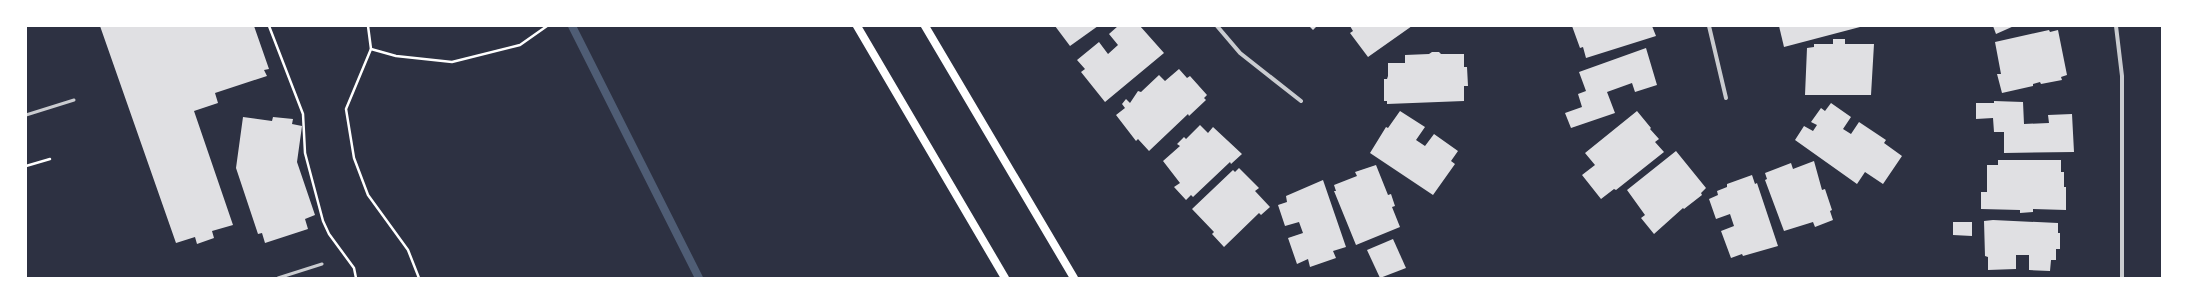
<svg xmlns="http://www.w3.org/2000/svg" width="2188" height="304" font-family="Spectral,serif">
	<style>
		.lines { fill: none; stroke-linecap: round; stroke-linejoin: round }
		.stream { stroke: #4f5d75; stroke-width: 8 }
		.building { fill: #e0e0e3 }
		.path { stroke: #fff; stroke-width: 2.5 }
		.service { stroke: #caccd0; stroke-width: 3 }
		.minor { stroke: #caccd0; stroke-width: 4 }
		.secondary { stroke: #fff; stroke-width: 8 }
	</style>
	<rect width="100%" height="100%" fill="#2d3142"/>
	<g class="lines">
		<polyline class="stream" points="572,26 699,278"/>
	</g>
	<g class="building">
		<polygon points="100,26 254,26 269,69 264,70 267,76 215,93 218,103 194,111 233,225 212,231 214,238 197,244 195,237 176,243"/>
		<polygon points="1055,26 1098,26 1070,46"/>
		<polygon points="1118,26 1140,26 1164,53 1105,102 1081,72 1085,69 1077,60 1099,42 1108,54 1118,45 1109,34"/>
		<polygon points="1309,26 1317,26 1313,30"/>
		<polygon points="1350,26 1412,26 1368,57 1350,33 1353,31"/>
		<polygon points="1572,26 1652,26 1656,36 1586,58 1583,47 1580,48"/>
		<polygon points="1779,26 1860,26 1860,27 1784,47"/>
		<polygon points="1993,26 2014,26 1996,34"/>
		<polygon points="2049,30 2050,32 2058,30 2067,75 2061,77 2062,80 2041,84 2040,82 2033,84 2033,86 2002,93 1997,74 2001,74 1995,42"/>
		<polygon points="1833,39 1845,39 1845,44 1874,44 1871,95 1805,95 1807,48 1814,47 1814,44 1833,44"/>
		<polygon points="1646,48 1657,85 1635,92 1632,83 1607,92 1615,113 1571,128 1565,113 1582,107 1578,94 1586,91 1579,72"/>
		<polygon points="1432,52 1439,52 1441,54 1464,54 1464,67 1467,67 1468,86 1464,86 1464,101 1387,104 1387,101 1384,101 1384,79 1387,79 1388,76 1388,63 1405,63 1405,55 1429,54"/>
		<polygon points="1179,69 1187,78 1190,76 1207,95 1204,98 1206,100 1189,116 1188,114 1149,151 1138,139 1136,141 1116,115 1125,108 1122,104 1126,99 1130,103 1138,91 1141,92 1159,75 1165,81"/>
		<polygon points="1994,101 2023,102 2024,124 2049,123 2048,115 2072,114 2074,152 2004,153 2004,132 1994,132 1993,118 1976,119 1976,103 1994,103"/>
		<polygon points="1831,103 1851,117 1843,129 1851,134 1859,122 1886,140 1884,143 1902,156 1883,184 1865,172 1857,184 1795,140 1804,126 1813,131 1817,125 1811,122 1821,108 1825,111"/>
		<polygon points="1400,111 1425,127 1416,140 1425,146 1434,134 1458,151 1451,161 1455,164 1433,195 1370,153 1386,127 1388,128"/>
		<polygon points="1637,111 1651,128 1650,129 1659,139 1655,142 1664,152 1616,190 1614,189 1601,199 1582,175 1595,165 1585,153"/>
		<polygon points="243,117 272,121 273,117 293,119 292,124 302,126 297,162 315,215 305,219 308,229 265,243 262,233 258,234 236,168"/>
		<polygon points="1200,125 1208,133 1213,127 1242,154 1231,164 1230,162 1193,197 1191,195 1186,200 1174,187 1180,183 1163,161 1180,146 1177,144 1184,137 1186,139"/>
		<polygon points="1676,151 1706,188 1701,193 1702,195 1684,209 1683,208 1654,234 1641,218 1645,215 1627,190"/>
		<polygon points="1998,160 2061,160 2061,172 2064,172 2064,187 2066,187 2066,210 2033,209 2033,212 2020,213 2020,210 1981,209 1981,192 1987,192 1987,165 1998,165"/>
		<polygon points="1814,161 1822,190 1825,189 1832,210 1830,211 1833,220 1815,227 1813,222 1784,231 1765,180 1767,179 1765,173 1791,163 1793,169"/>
		<polygon points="1376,165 1388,195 1391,194 1395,206 1392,207 1400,227 1356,245 1334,191 1336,191 1334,185 1357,176 1355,172"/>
		<polygon points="1239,168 1259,188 1255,191 1270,207 1261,215 1259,213 1224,247 1212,234 1214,232 1192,209 1233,170 1235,172"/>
		<polygon points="1752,175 1755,184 1757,183 1778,246 1743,256 1742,254 1731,258 1721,231 1734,226 1730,214 1716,219 1709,199 1718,195 1717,191 1727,187 1727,184"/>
		<polygon points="1323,180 1346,247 1333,251 1336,258 1310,267 1308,259 1297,264 1288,238 1303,233 1299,222 1285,226 1278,205 1287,202 1286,196"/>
		<polygon points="1993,220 2058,223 2058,233 2060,233 2060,249 2056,249 2056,260 2051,260 2050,271 2029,270 2029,255 2016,255 2016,269 1988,270 1988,257 1985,256 1984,221"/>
		<polygon points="1953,222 1972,222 1972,236 1953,235"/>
		<polygon points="1393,239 1406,268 1380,278 1367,250"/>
	</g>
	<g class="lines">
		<g class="path">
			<polyline points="269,26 303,114 305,153 323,221 329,234 354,268 356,278"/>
			<polyline points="368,26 371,49 346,109 354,158 368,195 408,250 419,278"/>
			<polyline points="371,49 396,56 452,62 520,45 547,26"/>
			<polyline points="26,166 50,159"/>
		</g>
		<g class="service">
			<polyline points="26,115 74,100"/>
			<polyline points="278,278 322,264"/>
		</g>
		<g class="minor">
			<polyline points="1217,26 1240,53 1301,101"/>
			<polyline points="1709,26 1726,98"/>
			<polyline points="2116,26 2122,76 2122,278"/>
		</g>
		<g class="secondary">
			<polyline points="857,26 1005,278"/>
			<polyline points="925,26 1074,278"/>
		</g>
	</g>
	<rect width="2188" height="304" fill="none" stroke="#ffffff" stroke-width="54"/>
</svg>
